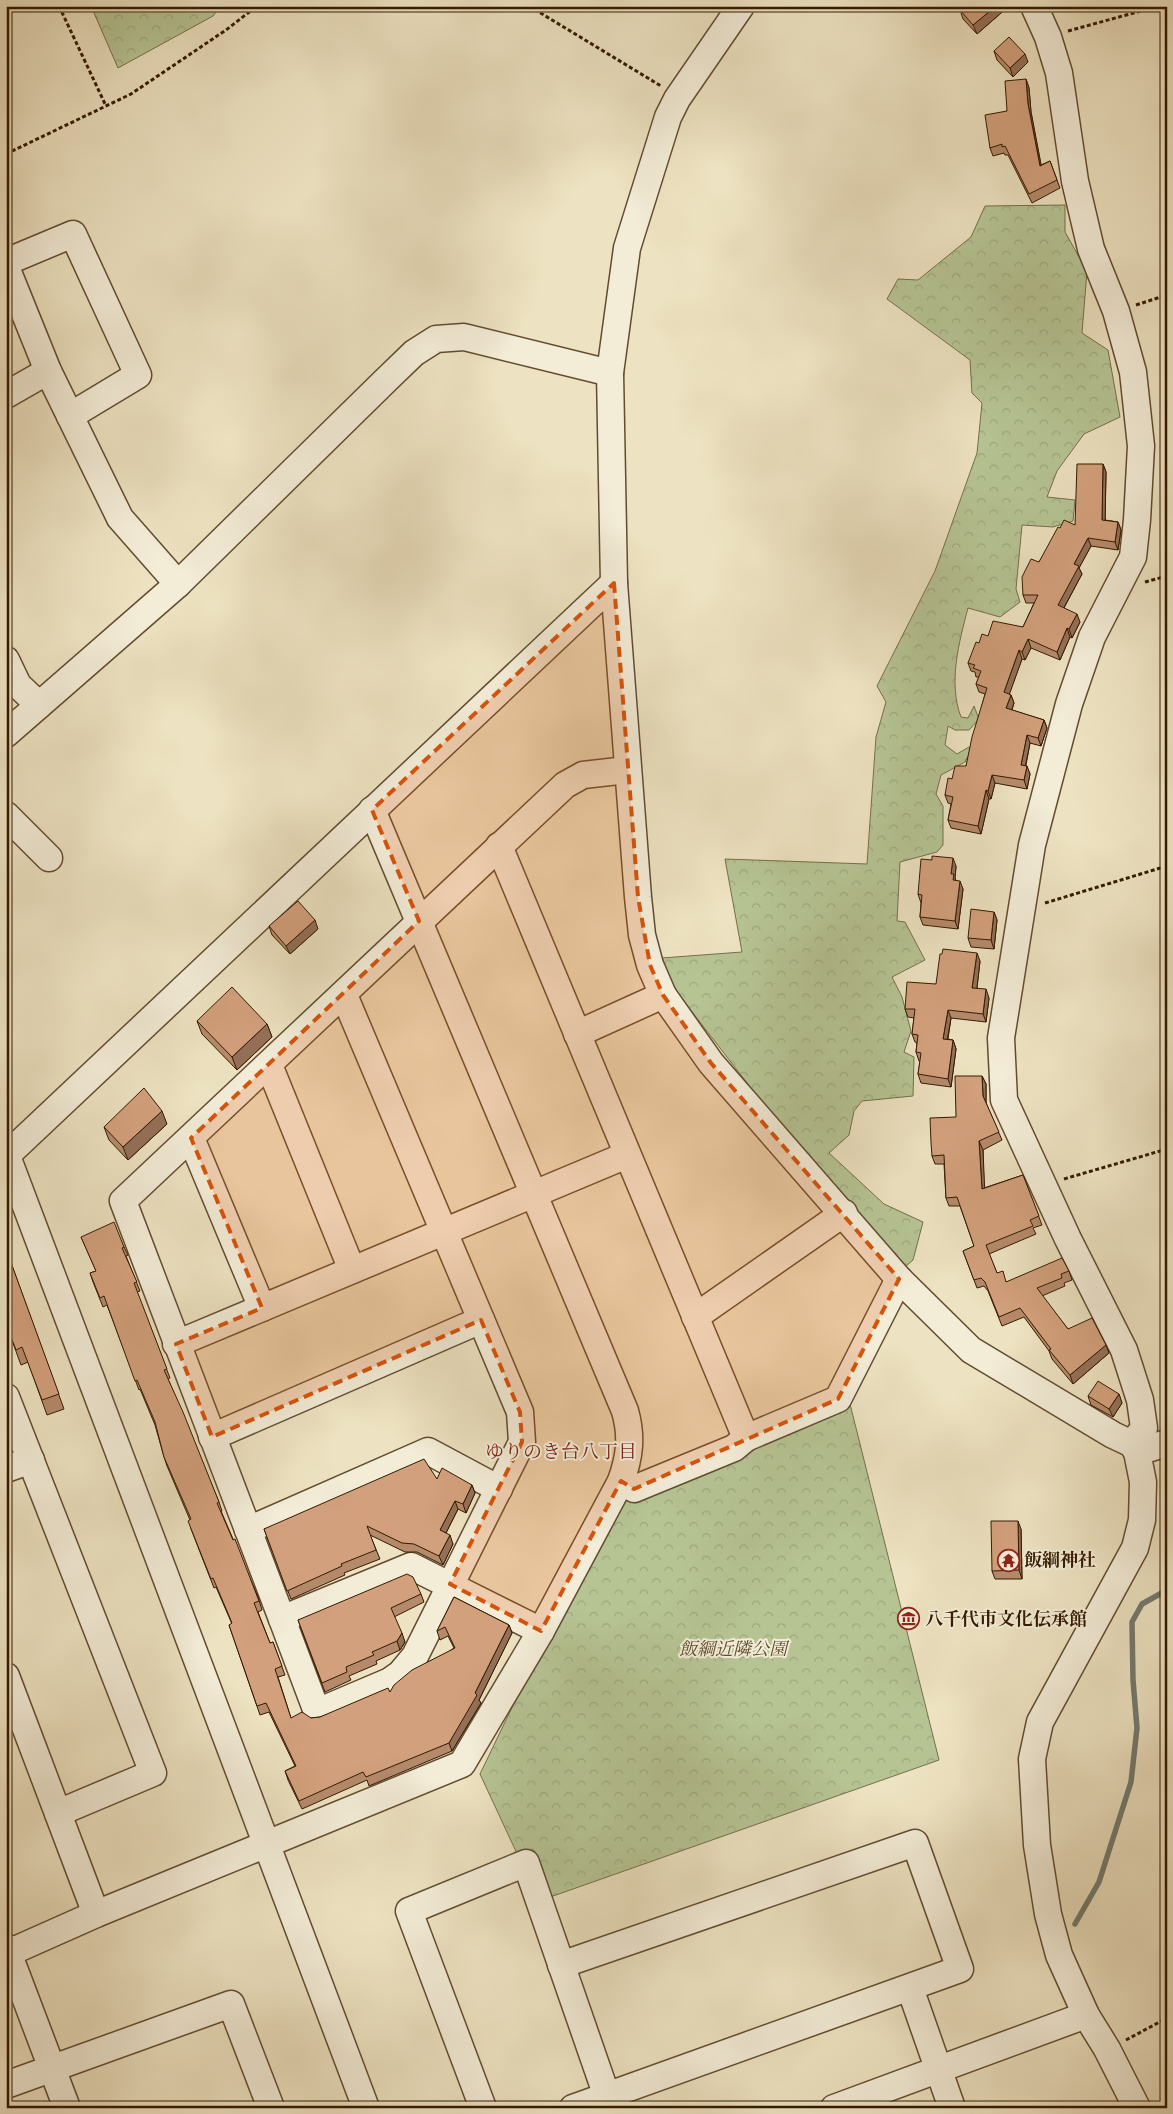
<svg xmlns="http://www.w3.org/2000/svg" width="1173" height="2114" font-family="Vollkorn,'Noto Serif JP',serif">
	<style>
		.forest { fill: url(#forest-crowns); stroke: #756f4a }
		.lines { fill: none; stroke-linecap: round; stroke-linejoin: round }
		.stream { stroke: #727b70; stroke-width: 5.5 }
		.minor-casing { stroke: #624c30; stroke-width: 29 }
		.path { stroke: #341a00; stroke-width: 3; stroke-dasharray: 4 2.5; stroke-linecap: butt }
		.minor { stroke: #f3ecd7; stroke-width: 26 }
		.wall { fill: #b58a6b; stroke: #341a00 }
		.shaded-wall { fill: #937057; stroke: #341a00 }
		.building { fill: #d2a07c; stroke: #341a00 }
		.marked { fill: #d6530b; fill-opacity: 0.2; stroke: #d6530b; stroke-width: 4; stroke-dasharray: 10 6; stroke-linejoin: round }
		.labels { text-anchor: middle; stroke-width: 4; stroke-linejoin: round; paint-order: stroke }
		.poi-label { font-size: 18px; font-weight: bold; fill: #341a00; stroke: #f3ecd7; text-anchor: start }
		.park-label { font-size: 18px; font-style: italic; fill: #5b4d2c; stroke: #f3ecd7 }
		.neighbourhood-label { font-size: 19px; fill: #7a1f14; stroke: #f3ecd7 }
	</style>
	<defs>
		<pattern id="forest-crowns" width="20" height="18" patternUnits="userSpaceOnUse" patternTransform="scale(1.25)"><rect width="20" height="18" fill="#b6c494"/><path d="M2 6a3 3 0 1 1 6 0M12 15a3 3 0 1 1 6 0" fill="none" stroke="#9da87e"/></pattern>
	</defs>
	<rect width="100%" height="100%" fill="#ede2c1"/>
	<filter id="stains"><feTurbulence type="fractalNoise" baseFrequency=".004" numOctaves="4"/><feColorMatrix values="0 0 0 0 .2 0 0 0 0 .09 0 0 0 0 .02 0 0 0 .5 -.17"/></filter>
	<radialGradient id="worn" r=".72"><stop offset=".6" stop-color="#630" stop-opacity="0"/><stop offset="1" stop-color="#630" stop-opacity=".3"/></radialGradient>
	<g class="forest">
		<polygon points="91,6 221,6 213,16 118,68"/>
		<path d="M1065,205V232L1087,271L1082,333L1108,350L1120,417L1084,434L1057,471L1047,497L1075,500L1073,521L1053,527L1022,525L1016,589L1020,602L1000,617L968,608C959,642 948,683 961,717L968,718L974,706L979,719L969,730H955L948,726L945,745L957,754L969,747L971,751L965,762L941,775L936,794L943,806V845L937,852L900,862L897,921L905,922L925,960L892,977L902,997L911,1031L904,1052L914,1057L913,1096L862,1101L854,1111L849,1135L829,1153L884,1204L923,1222L913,1260L904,1268L796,1146L675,990L662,958L742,952L725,859L867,864L876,737L886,702L877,686L935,571L977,453L982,403L972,393L970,360L887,299L898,279L918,280L971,237L985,206Z"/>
		<polygon points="849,1400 939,1760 539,1901 480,1774 621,1481"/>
	</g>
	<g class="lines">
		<polyline class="stream" points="1075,1924 1099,1882 1131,1782 1137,1728 1133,1680 1132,1622 1142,1604 1167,1590"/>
		<defs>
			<g id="minor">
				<polyline points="741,6 677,99 668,117 627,248 610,373 614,583 638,897 642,935 650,965 663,995 711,1063 899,1279 971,1350 1113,1435 1132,1444 1137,1452 1143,1482 1142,1520 1135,1548 1040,1722 1032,1759 1037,1845 1048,1914 1059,1955 1086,2015 1107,2049 1137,2108"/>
				<polyline points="1034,6 1048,37 1059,73 1075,181 1091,249 1116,311 1133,372 1141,446 1137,520 1133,557 1092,637 1069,704 1032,845 1001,1038 1004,1100 1068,1239 1124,1350 1140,1400 1144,1428 1132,1444"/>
				<polyline points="6,262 73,234 138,375 70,416"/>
				<polyline points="6,267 48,371 120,518 178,584"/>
				<polyline points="6,395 48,371"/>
				<polyline points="6,660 18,685 39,705"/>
				<polyline points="6,734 178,584 385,381 414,353 436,339 464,337 610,373"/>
				<polyline points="6,815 49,858"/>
				<polyline points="499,846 746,1438"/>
				<polyline points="577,1034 663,995"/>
				<polyline points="269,1065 352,1270"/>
				<polyline points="191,1138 262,1308"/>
				<polyline points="6,1156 614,583"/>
				<polyline points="7,1156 366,2108"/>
				<polyline points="695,1317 844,1213"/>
				<polyline points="176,1344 627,1155"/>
				<polyline points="6,1397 153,1773 58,1813"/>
				<polyline points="212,1437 481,1320"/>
				<polyline points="1137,1452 1167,1443"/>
				<polyline points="6,1469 31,1460"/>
				<polyline points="621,1481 634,1489 734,1448 746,1438 838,1399 899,1279"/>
				<polyline points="248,1530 428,1451 499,1489"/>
				<polyline points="282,1619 317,1712 390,1681 400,1674 415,1656 522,1442 520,1412 344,995"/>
				<polyline points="541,1631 411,1566 282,1619 123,1201 565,785 583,775 627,770"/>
				<polyline points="6,1676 96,1914"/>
				<polyline points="6,1947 67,2108"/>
				<path d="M6,1954L96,1914L462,1764L541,1631L621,1481C630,1456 632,1436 625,1411L372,810"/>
				<polyline points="561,1965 915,1843 960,1969 573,2108"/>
				<polyline points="910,1988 952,2108"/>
				<polyline points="6,2085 231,2004 271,2108"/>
				<polyline points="483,2108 409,1911 526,1863 611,2108"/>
				<polyline points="834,2108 1086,2015"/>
			</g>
		</defs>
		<use href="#minor" class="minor-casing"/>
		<g class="path">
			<polyline points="59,6 106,106"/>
			<polyline points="529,6 661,86"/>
			<polyline points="1068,31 1159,6"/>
			<polyline points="6,154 131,94 226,30 257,6"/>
			<polyline points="1136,305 1167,295"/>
			<polyline points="1145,582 1167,576"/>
			<polyline points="1045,903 1167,866"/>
			<polyline points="1064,1179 1167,1149"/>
			<polyline points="1126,2040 1167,2018"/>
		</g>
		<use href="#minor" class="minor"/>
	</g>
	<g class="wall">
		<polygon points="960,6 1007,6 1008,7 977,34 963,19 960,10 961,9"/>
		<polygon points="994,51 1028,62 1013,77 997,60"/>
		<polygon points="1026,79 1029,88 1031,112 1041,165 1050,161 1060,188 1032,203 1008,155 1005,155 1004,153 993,156 990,148 1007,111"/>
		<polygon points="1103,464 1106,472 1105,520 1118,522 1121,530 1118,550 1091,546 1079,568 1082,574 1064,608 1080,622 1072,638 1070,637 1060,660 1031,648 1025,660 1022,659 1009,694 1011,695 1014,703 1012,710 1044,720 1047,728 1041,746 1030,743 1026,765 1030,774 1027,789 995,783 991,799 989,799 981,834 951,828 948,820 951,804 948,803 945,795 952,779 966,766 985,694 979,692 976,684 979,677 976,677 975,672 971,671 968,663 979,643 988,636 1023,627 1034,603 1026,603 1023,595 1039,562 1060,528 1075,525"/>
		<polygon points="956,866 955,878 956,881 963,889 958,929 923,925 920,917 921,903 918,894"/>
		<polygon points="994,912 997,920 994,949 971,947 968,938"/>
		<polygon points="269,926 318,929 290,954 272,935"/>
		<polygon points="980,961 977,988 989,998 986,1022 951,1018 948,1039 953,1040 956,1049 951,1087 921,1083 918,1074 920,1061 919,1061 916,1052 917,1043 915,1042 912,1034 914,1018 908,1017 905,1009 936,984"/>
		<polygon points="197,1021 267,1024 272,1037 237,1070 202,1034"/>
		<polygon points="982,1076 986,1084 986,1103 1002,1140 983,1150 984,1188 1023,1175 1042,1225 1033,1228 1036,1234 989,1254 997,1273 1006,1282 1069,1271 1072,1280 1064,1283 1065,1286 1042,1296 1068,1329 1106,1345 1109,1353 1073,1384 1052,1359 1049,1351 1024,1317 1002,1326 988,1291 984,1286 977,1288 963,1251 974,1246 960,1206 949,1206 946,1198 944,1164 935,1164 932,1156"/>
		<polygon points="167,1124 128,1160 109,1140 104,1127"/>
		<polygon points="81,1237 124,1247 128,1255 126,1256 140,1291 137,1292 170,1378 168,1379 219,1502 222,1511 221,1511 258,1597 262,1610 258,1612 270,1643 273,1642 285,1675 278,1677 291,1718 311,1718 320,1717 390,1692 454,1648 448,1636 440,1640 437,1631 454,1597 509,1625 512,1633 479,1700 481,1703 452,1751 369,1786 367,1780 302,1809 288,1780 285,1771 295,1766 269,1712 260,1715 229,1625 232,1624 216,1587 214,1588 191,1529 190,1520 167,1466 164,1457 155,1425 140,1389 139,1390 107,1305 103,1307 93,1282 90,1273 96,1271"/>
		<polygon points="6,1249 64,1409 47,1415 28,1362 21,1365 6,1324"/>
		<polygon points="1119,1394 1122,1403 1113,1417 1091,1405 1088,1396"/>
		<polygon points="437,1479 472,1485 475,1493 466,1513 458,1509 446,1533 453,1544 443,1565 417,1552 405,1552 370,1535 380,1559 344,1573 345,1575 291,1599 264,1529"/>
		<polygon points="1021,1529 1022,1579 995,1579 992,1571"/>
		<polygon points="421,1594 424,1602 394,1617 405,1642 400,1650 376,1661 377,1664 349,1676 351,1680 325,1692 298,1620"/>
	</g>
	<g class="shaded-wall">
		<polygon points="996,6 1007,6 1008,7 977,34 973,25"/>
		<polygon points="1025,54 1028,62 1013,77 1010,68"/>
		<polygon points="1026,79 1029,88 1031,112 1043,175 1040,166 1028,104"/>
		<polygon points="1103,464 1106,472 1105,528 1102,520"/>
		<polygon points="1118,522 1121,530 1118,550 1115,542"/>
		<polygon points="1088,538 1091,546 1079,568 1082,574 1061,613 1058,605 1074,564"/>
		<polygon points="1077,614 1080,622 1072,638 1069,629"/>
		<polygon points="1067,628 1070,637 1060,660 1057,652"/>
		<polygon points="1028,639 1031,648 1025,660 1022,652"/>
		<polygon points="1019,650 1022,659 1007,701 1004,692"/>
		<polygon points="1011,695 1014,703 1009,717 1006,708"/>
		<polygon points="1044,720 1047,728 1041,746 1038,738"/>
		<polygon points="1027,735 1030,743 1024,773 1021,765"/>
		<polygon points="1027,766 1030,774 1027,789 1024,780"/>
		<polygon points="992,775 995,783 991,799 988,791"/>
		<polygon points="986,790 989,799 981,834 978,826"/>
		<polygon points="953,858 956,866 955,878 957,883 956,889 951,874"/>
		<polygon points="960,881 963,889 958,929 955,921"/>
		<polygon points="994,912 997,920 994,949 991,940"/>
		<polygon points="315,920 318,929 290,954 286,946"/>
		<polygon points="977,953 980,961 976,996 972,988"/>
		<polygon points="986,989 989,998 986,1022 983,1014"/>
		<polygon points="948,1010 951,1018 946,1047 943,1039"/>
		<polygon points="267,1024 272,1037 237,1070 232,1057"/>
		<polygon points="953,1040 956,1049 951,1087 948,1079"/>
		<polygon points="982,1076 986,1084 986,1105 983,1096"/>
		<polygon points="162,1111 167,1124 128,1160 123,1147"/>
		<polygon points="979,1141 983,1150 985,1197 982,1189"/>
		<polygon points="1106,1345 1109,1353 1073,1384 1070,1375"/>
		<polygon points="1119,1394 1122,1403 1113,1417 1109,1409"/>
		<polygon points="472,1485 475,1493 466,1513 463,1504"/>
		<polygon points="455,1501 458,1509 443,1539 440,1530"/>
		<polygon points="1018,1521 1021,1529 1022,1579 1019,1570"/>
		<polygon points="450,1535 453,1544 443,1565 439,1556"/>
		<polygon points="509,1625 512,1633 479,1700 481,1703 452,1751 449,1743 475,1693"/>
		<polygon points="402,1633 405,1642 400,1650 397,1641"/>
	</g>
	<g class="building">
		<polygon points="963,6 996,6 973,25 960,10 964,7"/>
		<polygon points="1009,37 1025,54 1010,68 994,51"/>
		<polygon points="1026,79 1028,104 1040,166 1050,161 1057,180 1029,194 1005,146 1002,147 1002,144 990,148 985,115 1007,111 1005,81"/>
		<polygon points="1077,464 1103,464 1102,520 1118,522 1115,542 1088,538 1074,564 1079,566 1058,605 1077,614 1069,629 1067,628 1057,652 1028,639 1022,652 1019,650 1004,692 1011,695 1006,708 1044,720 1038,738 1027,735 1021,765 1027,766 1024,780 992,775 988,791 986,790 978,826 948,820 953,797 945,795 948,778 952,779 955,766 966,766 972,737 987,688 976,684 981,671 973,668 975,665 968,663 976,642 979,643 982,634 988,636 993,621 1023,627 1038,595 1023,595 1022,577 1031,559 1039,562 1058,527 1060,528 1064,520 1075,525"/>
		<polygon points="932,856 953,858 951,874 954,874 953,880 960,881 955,921 920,917 922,895 918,894 921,859 932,860"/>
		<polygon points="298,901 315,920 286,946 269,926"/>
		<polygon points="971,909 994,912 991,940 968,938"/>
		<polygon points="943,949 977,953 972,988 986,989 983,1014 948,1010 943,1039 953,1040 948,1079 918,1074 921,1053 916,1052 918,1035 912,1034 915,1009 905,1009 907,982 936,984 940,954 942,954"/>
		<polygon points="232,987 267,1024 232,1057 197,1021"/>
		<polygon points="955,1076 982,1076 983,1096 999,1132 979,1141 982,1189 1023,1175 1039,1216 1030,1220 1033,1226 986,1245 997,1273 1003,1271 1006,1282 1062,1258 1069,1271 1061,1274 1062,1278 1037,1288 1068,1329 1092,1318 1106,1345 1070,1375 1049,1350 1051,1349 1020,1308 999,1317 985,1282 981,1278 974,1280 963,1251 974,1246 957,1197 946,1198 944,1155 932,1156 931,1143 930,1118 956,1117"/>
		<polygon points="144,1088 162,1111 123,1147 104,1127"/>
		<polygon points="114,1222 124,1247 122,1248 137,1282 134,1283 167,1369 164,1370 183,1412 219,1502 217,1503 233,1540 235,1539 254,1588 259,1601 254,1603 270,1643 273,1642 282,1666 275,1669 291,1718 302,1712 311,1718 320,1717 388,1688 390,1692 394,1685 412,1670 455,1648 445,1627 437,1631 454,1597 509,1625 475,1693 477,1695 449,1743 366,1777 363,1772 299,1801 285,1771 296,1766 266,1703 257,1706 229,1625 232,1623 213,1578 211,1579 188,1521 191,1519 164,1457 155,1422 137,1380 135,1381 104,1296 100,1298 90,1273 96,1271 81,1237"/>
		<polygon points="6,1249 59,1394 42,1400 22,1347 16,1350 6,1324"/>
		<polygon points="1098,1381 1119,1394 1109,1409 1088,1396"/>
		<polygon points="424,1459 437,1479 442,1468 472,1485 463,1504 455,1501 440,1530 450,1535 439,1556 414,1544 402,1543 367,1526 376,1550 341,1564 342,1566 287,1591 264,1529"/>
		<polygon points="991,1521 1018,1521 1019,1570 992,1571"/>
		<polygon points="407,1574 413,1577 421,1594 391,1608 402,1633 397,1641 372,1652 374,1655 346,1667 347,1672 322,1683 298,1620"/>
	</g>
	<path class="marked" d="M614,583L638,897L650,965L663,995L711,1063L899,1279L838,1399L634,1489L621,1481L541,1631L450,1584L522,1442L520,1412L481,1320L212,1437L176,1344L262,1308L191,1138L419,921L372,810Z"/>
	<defs>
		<symbol id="temple-ring" viewBox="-11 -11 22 22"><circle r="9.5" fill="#f3ecd7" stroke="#8f2418" stroke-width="1.5"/><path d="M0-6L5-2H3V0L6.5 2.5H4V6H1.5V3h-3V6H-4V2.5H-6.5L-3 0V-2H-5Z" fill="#8f2418"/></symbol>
		<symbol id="museum-ring" viewBox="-11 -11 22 22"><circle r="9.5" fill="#f3ecd7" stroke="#8f2418" stroke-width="1.5"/><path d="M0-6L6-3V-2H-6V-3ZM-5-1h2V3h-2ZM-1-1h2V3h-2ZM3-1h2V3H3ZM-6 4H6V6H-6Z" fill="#8f2418"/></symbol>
	</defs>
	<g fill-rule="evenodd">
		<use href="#temple-ring" x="996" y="1548" width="25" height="25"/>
		<use href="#museum-ring" x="896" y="1606" width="25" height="25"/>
	</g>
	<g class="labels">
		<g class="poi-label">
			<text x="1024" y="1566">飯綱神社</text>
			<text x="925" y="1625">八千代市文化伝承館</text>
		</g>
		<g class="park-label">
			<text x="733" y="1655">飯綱近隣公園</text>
		</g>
		<g class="neighbourhood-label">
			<text x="561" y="1458">ゆりのき台八丁目</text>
		</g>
	</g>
	<rect width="1173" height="2114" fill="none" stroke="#ede2c1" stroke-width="25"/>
	<rect x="8" y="8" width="1158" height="2099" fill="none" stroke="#341a00" stroke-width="2.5"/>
	<rect x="12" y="12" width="1148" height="2089" fill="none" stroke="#341a00"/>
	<rect width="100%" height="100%" filter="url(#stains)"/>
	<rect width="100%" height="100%" fill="url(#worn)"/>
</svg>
